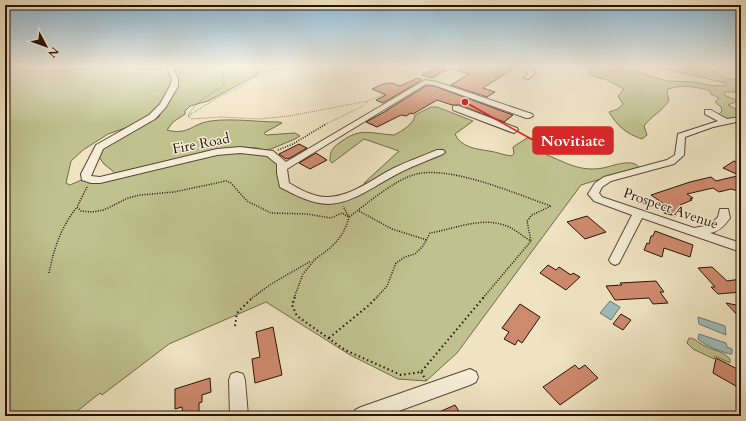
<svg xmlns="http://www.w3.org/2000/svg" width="746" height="421" font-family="Cardo,serif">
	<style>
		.green { fill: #bfc28e; stroke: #746a4c }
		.water { fill: #9cbdba; stroke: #6e7973 }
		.building { fill: #ce8a6d; stroke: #281209 }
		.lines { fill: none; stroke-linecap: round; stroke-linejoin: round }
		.minor-casing { stroke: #5a4637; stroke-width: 2 }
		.path-far2 { stroke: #281209; stroke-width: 1; stroke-dasharray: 0.5 1.5; stroke-linecap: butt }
		.path-far1 { stroke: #281209; stroke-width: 1.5; stroke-dasharray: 1 1.5; stroke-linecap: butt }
		.path { stroke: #281209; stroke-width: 2; stroke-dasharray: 1.5 3; stroke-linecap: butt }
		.minor { fill: #f5edd7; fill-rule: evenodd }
		.labels { text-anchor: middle; stroke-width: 3; stroke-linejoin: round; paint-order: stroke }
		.street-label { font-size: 14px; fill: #281209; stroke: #f5edd7 }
		.leader { fill: none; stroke: #d62828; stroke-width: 1.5 }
		.callout-dot { fill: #d62828; stroke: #f5edd7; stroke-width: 1.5 }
		.callout { fill: #d62828; stroke: #d62828; stroke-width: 1.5 }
		.callout-label { font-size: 15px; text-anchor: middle; font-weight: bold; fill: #fff }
	</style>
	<rect width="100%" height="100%" fill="#efe3c1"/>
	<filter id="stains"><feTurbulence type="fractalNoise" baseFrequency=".005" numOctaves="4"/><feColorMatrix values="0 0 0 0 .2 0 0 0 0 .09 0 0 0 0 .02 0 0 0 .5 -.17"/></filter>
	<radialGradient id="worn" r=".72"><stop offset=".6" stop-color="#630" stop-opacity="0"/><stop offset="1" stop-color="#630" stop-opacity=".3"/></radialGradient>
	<g class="green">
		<path d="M5,66H262V70L255,76L208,101L190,106L185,111V114L173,122L167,130C188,136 193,123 211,121C233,118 256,122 279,122L282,123L264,133L266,135L295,133L300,136L295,139L271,149L264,150L257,148L243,147L217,150L115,173L104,164L99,157L101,150L159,117L161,112L150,114L131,126L108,134L83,150L71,161L66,183L70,185L86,178L91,180L240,150L274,155L284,185L326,201L367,187L364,183L399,151L364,139L332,163L330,161C330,150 333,147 342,141C361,127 372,134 394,135C402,131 414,124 415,115L431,107H437L473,121L455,134C460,147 476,149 489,151C497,152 503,155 511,156L514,154L513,147L527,138L559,141L561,143L547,155C567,163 580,172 603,168C613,166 632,158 639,167L581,185L457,353L426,381L398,379L350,355L266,302L169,344L102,395L100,393L71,416H5Z"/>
		<path d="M590,66H617L667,81L695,82L713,86L726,85V83L664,69L637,66H694L715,71L724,78L741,80V92H725L724,95L738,101L728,105L741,112V116L727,119L717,116L722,111L721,107L715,102L719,98L711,94L709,90C694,87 683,84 668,89L667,93L669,100C663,111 651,116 644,126L647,135L642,139C627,134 617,126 609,112L618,109L623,104L618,96L624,89L607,80L590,75L587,72L591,71Z"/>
		<path d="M689,338C696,338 699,344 705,346C715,351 723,351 730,359V363L715,356L714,359L693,349L687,343Z"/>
	</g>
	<g class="water">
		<polygon points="610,301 620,307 611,320 600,313"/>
		<polygon points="698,317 725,326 726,335 699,324"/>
		<path d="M699,334L726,343L727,347L732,349V354C725,354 702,344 698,339Z"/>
	</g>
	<g class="building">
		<polygon points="439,66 517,66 483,88 495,92 487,97 451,85 469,74 449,68 432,78 422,75"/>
		<polygon points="418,78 422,80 383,103 376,100 386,95 372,89 383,84 392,83 400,86"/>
		<polygon points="426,86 434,86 513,115 504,122 460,105 452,105 437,100 413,114 411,113 406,116 401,115 377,127 366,122 388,110 387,110"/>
		<polygon points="299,144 307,148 290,158 286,159 279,154"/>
		<polygon points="316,153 327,160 310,169 299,163"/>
		<polygon points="734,161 741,164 741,176 723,168"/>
		<polygon points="737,176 741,192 731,189 719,192 713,188 687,194 693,198 690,199 692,200 680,205 680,213 676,212 676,216 664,213 664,204 651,195 690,182 711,177 716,181"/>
		<polygon points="587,216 606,232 585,239 567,222"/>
		<polygon points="655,231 693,245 690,257 664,248 662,257 644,250 647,243 649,244 651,236 653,236"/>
		<polygon points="548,265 556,270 559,267 571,275 573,273 580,277 566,290 540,273"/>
		<polygon points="712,267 727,281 741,279 741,292 718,294 711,287 715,287 698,268"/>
		<polygon points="656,281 664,292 660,292 668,303 653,304 649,298 615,300 606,286 622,285 620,283"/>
		<polygon points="726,303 741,306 741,319"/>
		<polygon points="520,304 540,317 522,343 518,340 515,345 504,339 509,332 502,328"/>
		<polygon points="621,314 631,320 623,330 613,324"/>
		<polygon points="273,327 282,375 255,383 252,359 260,357 256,332"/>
		<polygon points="716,358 741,371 741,389 713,373"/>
		<polygon points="575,365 579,369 585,365 598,378 560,405 543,387"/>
		<polygon points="210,378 211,392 202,395 202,402 199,403 199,416 183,416 182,407 175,409 175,389"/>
		<polygon points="455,405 462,416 430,416"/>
	</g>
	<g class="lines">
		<defs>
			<g id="minor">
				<polygon points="5,66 95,66 92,68 65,70 5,69"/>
				<path d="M166,66H172L178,79V86L166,107L155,119L103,149L91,176L100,177L217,149L240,147L273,151L286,162L425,80L437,82L532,114L533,116L529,118H526L434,85L426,84L287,169L289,183C301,190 315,198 329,197C352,196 374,178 394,168C408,161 423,156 437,150H443L445,152L443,154C429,160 415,165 401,172C378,183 355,203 329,204C312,204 295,195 280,187L277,173V164L267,156L240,153L217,155L100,183H91L82,180L81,174L96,145L149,115L160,104L170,86L172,79Z"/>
				<polygon points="525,66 531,66 535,73 529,79 524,78 528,73"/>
				<polygon points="453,106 459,106 517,128 518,130 514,133 511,132 453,110"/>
				<path d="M705,110H711L727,119L741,117V121L713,127L685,137L684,155L674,164L611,181L602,187L599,193L602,197L694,228L710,225L718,217L720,209H728L730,218C725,225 719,232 710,233L741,243V252L642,218L619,263L615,265L611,263L609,260L632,215L594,201L588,194L595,183L604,177L667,160L675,155L678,134L718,121L705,114Z"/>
				<polygon points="470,369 476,372 478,377 476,382 470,385 385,416 352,416 355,410 361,407"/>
				<polygon points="237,372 243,374 245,380 248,416 230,416 229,380 231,374"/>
			</g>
		</defs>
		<use href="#minor" class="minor-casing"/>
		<g class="path-far2">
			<path d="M217,66L224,75V86C210,94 196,101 188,116L191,119L221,117L259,119L289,116L368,101"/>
			<path d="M188,116C198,110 207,104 217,98C235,89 254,83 265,66"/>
			<polyline points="324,125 363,106 368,101 383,95"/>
		</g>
		<g class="path-far1">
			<polyline points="278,150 293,144 326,124"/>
			<path d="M87,187L77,207L81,211L92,212L104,210L128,198L140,195L174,192L226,181L231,183L247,201L271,213L307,214L331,218L342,213L349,217C368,203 388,185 410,176C445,162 515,194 551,206L532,215L527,221L531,241L483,298"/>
			<polyline points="359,211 392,229 427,240"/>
			<path d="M315,259C332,248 344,237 349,217L343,206"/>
			<path d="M49,273C54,248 61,227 77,207"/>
			<polyline points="252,298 271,284 311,261"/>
			<polyline points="294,298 303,274 315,259"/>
			<path d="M376,298L387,286L396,263L405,257L415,254L423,246L430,233C454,229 480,217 504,225C514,228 522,236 531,241"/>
		</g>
		<g class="path">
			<polyline points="295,297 292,305 297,316 345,350 401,375 421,372 484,297"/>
			<polyline points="235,326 237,313 253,297"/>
			<polyline points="329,338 368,306 377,297"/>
			<polyline points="421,372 426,380"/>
		</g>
		<use href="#minor" class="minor"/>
	</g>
	<linearGradient id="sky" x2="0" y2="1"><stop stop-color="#89b8d6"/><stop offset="0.53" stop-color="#f8f2e3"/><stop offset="1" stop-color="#f8f2e3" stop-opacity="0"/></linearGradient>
	<rect width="746" height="125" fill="url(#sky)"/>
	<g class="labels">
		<g class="street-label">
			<text transform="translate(201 143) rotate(-11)" y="5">Fire Road</text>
			<text transform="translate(671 208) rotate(19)" y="5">Prospect Avenue</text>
		</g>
	</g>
	<path class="leader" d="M465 102L533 140"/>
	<circle class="callout-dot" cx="465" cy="102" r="4"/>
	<rect class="callout" x="533" y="127" width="80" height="27" rx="4"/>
	<g class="callout-label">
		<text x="573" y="146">Novitiate</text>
	</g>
	<rect width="746" height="421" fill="none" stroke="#efe3c1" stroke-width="20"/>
	<rect x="6" y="6" width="734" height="409" fill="none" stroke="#281209" stroke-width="2"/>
	<rect x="10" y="10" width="726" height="401" fill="none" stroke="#281209"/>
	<g transform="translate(46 46) rotate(131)" stroke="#f5edd7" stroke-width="3" paint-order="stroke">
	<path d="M0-3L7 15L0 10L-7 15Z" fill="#281209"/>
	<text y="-6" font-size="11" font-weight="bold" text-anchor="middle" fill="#281209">N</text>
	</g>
	<rect width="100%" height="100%" filter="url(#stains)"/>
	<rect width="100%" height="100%" fill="url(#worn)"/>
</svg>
